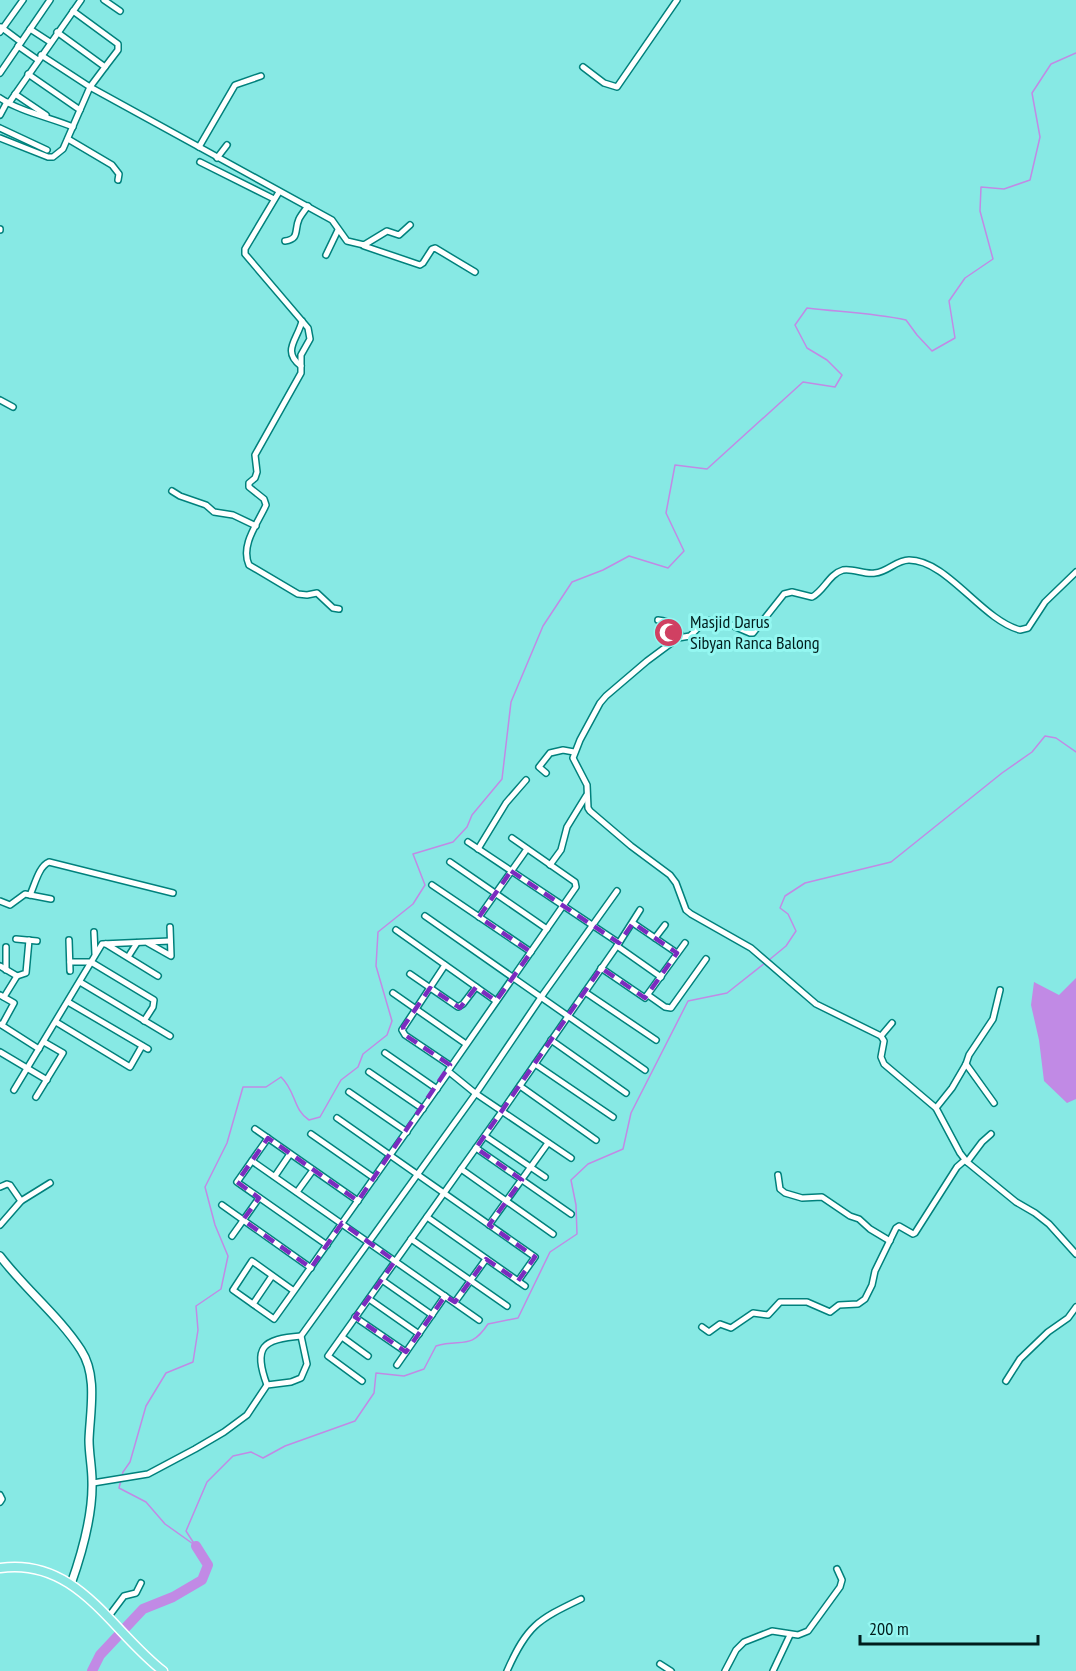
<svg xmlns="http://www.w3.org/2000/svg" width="1076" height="1671" font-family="'PT Sans Narrow',sans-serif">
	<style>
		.water { fill: #c18ae5 }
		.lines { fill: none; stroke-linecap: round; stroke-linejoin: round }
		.stream { stroke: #c18ae5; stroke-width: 1.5 }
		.river { stroke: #c18ae5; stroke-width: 10 }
		.minor-casing { stroke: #00817c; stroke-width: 8 }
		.tertiary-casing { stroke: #00817c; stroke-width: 10 }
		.primary-casing { stroke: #fff; stroke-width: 11 }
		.minor { stroke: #fff; stroke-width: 5 }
		.tertiary { stroke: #fff; stroke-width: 7 }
		.primary { stroke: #8be7e3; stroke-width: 8 }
		.marked { fill: none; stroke: #7b2cbf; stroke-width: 4.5; stroke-dasharray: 12 8; stroke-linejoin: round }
		.labels { text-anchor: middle; stroke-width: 6; stroke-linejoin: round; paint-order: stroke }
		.poi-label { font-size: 18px; fill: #001d1c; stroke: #94f7f1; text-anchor: start }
	</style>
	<rect width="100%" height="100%" fill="#87e9e4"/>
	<polygon class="water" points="1076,978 1076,1099 1067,1103 1044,1081 1039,1040 1031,1005 1034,982 1059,995"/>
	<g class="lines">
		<g class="stream">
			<polyline points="769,960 786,946 796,931 788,914 780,908 785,896 805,883 891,862 1002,773 1032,752 1045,736 1056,738 1076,752"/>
			<path d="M195,1545L186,1531L207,1482L233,1456L251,1452L263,1458L285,1446L355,1421L374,1393L376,1373L404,1376L424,1369L436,1346C462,1338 470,1351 488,1324L518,1318L550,1252L577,1234L576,1205L571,1180L588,1164L623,1149L631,1113L688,1001L727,993L765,963"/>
			<path d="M196,1546L165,1524L146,1502L119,1488L123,1472L130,1462L146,1406L166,1373L193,1362L198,1330L196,1306L221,1289L228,1256L215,1225L205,1187L227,1143L243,1087H266L281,1077C296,1091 293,1110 309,1120L320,1117L341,1080L358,1067L363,1054L387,1035L392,1021L376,966L378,932L413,904L425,885L413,854L453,842L467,827L472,815L502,779L511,702L543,626L572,582L603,570L629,556L668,568L684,551L666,513L675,465L707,469L803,382L835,387L842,375L827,360L807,348L795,325L807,308C840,312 873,313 906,320L917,335L932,351L955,338L949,301L965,278L993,259L980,211L981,187L1004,189L1030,180L1040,137L1032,93L1051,64L1076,53"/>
		</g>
		<polyline class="river" points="92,1671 100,1655 143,1609 173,1597 202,1580 208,1565 196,1546"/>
		<defs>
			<g id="minor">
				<polyline points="104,0 120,11"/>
				<polyline points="73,11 118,44 118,50 105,67"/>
				<polyline points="1,27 21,42"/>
				<polyline points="30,29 50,42"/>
				<polyline points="0,32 23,0"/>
				<polyline points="18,46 38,60"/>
				<polyline points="41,55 90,87 332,220 347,241 364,245 387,231 399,235 410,225"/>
				<polyline points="583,67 604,83 617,87 677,0"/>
				<polyline points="0,73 50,0"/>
				<polyline points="28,74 80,110"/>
				<polyline points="15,94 46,115"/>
				<path d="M0,98C21,112 49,117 73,127"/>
				<polyline points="9,103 81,0"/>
				<polyline points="0,115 7,102"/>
				<polyline points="0,128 47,150"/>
				<polyline points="0,138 48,157 53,157 63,149 90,87 105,67 57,32"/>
				<polyline points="68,139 112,165 119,174 118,180"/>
				<polyline points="199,147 235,85 261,76"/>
				<polyline points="217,158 227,145"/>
				<polyline points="200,162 274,199"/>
				<path d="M279,192L245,249V254L308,328L310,339L301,355V373L255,455L257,472L255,478L249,483V487L264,499L266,505C258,523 240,545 249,565L298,594L307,595L317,593L333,608L339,609"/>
				<polyline points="0,229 0,230"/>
				<path d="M285,241C300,239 294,230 299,219C301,215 305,210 308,206"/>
				<polyline points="364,246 420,265 423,263 432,249 435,248 475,272"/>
				<polyline points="326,255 338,230"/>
				<path d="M301,366C281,351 298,339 302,321"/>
				<polyline points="0,400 13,407"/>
				<polyline points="172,491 180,496 206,505 214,512 233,515 256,526"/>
				<path d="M1076,572L1045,602L1028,628L1020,630C982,620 947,560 909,560C896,560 888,572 875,573C865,575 853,568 843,570C829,574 824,591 812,597L792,592L784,594L753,633H750L724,622L711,620L702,624L690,636L678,638L647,661L606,696L600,703L580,740L573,758L587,785L588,808L590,811L631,846L670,875L676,883L686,910L691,914L751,948L816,1004L881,1036L884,1041L881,1057L884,1064L936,1108L960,1153L967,1162L1016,1202L1035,1213L1049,1224L1076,1254"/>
				<path d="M658,620C669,621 678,626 681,637"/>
				<polyline points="546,773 539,767 550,753 563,750 574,752"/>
				<polyline points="512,838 575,882 576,887 448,1071 475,1093 571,1158"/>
				<polyline points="478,849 506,803 526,780"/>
				<polyline points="450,862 547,929"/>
				<polyline points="550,865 561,850 567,827 586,796"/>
				<polyline points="432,885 531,952"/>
				<path d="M30,895C35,884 39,866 49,862L173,893"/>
				<polyline points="0,901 10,905 25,894 51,899"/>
				<polyline points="425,916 645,1070"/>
				<polyline points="479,917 527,849"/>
				<polyline points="633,923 677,953"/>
				<polyline points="396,930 496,1001"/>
				<polyline points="94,932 95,954"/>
				<polyline points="655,938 665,925"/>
				<polyline points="16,939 37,941"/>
				<polyline points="69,940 70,971"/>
				<polyline points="148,943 171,956 170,927"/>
				<polyline points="619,943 640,910"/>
				<polyline points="106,944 158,976"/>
				<polyline points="617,946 661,977"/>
				<polyline points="6,947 6,970"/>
				<polyline points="128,957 137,943"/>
				<polyline points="70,962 91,962 154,1000 153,1007 144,1021"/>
				<polyline points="445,965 402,1030 405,1035 451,1066"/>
				<polyline points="0,966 17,976 4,997"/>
				<polyline points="601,968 645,998 685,943"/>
				<polyline points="410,974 458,1007 463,1004 476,987"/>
				<polyline points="17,976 26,973 29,940"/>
				<polyline points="80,982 170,1036"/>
				<polyline points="585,992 656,1040"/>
				<polyline points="393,993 466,1044"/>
				<polyline points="0,995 14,1003 2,1025"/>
				<polyline points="648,995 665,1007 671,1008 706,959"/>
				<polyline points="68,1002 148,1049"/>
				<polyline points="56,1022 130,1067 142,1046"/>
				<polyline points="0,1024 39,1049"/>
				<polyline points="881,1036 892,1023"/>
				<polyline points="551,1040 626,1093"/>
				<polyline points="0,1052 47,1080"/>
				<polyline points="385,1053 437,1089"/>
				<polyline points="535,1064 613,1117"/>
				<polyline points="966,1064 994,1103"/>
				<polyline points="369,1072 423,1109"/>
				<polyline points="520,1086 596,1140"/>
				<polyline points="14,1090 102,944 170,941"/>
				<polyline points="349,1092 407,1132"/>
				<polyline points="36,1097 63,1053 44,1042"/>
				<polyline points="936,1108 952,1088 966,1064 969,1055 993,1019 1000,990"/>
				<polyline points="337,1118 535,1257 518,1281"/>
				<polyline points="255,1129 358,1201"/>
				<polyline points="311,1134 374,1178"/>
				<polyline points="485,1136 545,1177"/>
				<polyline points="268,1138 237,1182 327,1245"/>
				<polyline points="476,1148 571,1214"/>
				<polyline points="252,1161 479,1320"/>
				<polyline points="967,1162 982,1142 991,1134"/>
				<polyline points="461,1169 553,1234"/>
				<polyline points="778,1175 780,1189 785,1193 802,1198 822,1197 850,1216 859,1219 870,1229 890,1241"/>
				<polyline points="275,1176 290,1154"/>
				<polyline points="0,1187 7,1184 10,1185 21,1201"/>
				<polyline points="297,1192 313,1170"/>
				<polyline points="222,1205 311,1268"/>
				<polyline points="427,1217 525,1286"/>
				<polyline points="0,1225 21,1201 50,1183"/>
				<polyline points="489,1225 548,1143"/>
				<polyline points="232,1236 259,1198"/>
				<polyline points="411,1239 507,1306"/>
				<polyline points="382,1280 432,1315"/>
				<polyline points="294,1291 252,1261 233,1290 274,1319 294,1291 448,1073"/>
				<polyline points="369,1299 419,1334"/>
				<polyline points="455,1302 486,1259"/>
				<polyline points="253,1304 272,1276"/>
				<polyline points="355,1317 406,1352"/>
				<polyline points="702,1327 709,1332 720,1324 731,1328 753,1313 768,1315 780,1302 807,1302 830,1312 839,1305 858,1304 865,1299 872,1285 875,1271 896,1228 899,1226 913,1234 915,1233 957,1167 965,1160"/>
				<polyline points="342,1337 368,1356"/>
				<polyline points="397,1365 445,1296"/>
				<polyline points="362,1381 328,1356 503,1110 619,943 468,842"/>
				<polyline points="1006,1381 1020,1359 1048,1332 1068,1318 1076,1307"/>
				<path d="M267,1385C253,1347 262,1339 301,1336"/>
				<polyline points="93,1483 148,1474 195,1449 224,1432 247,1415 267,1385 291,1382 301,1378 307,1364 301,1336 479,1089 544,993 617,891"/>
				<polyline points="0,1495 2,1499 0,1502"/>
				<polyline points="109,1616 124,1596 136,1593 141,1583"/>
				<polyline points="660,1664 671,1671"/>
				<path d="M507,1671C527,1626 537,1620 581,1599"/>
				<polyline points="725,1671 736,1650 744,1642 772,1631 798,1635 808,1631 840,1587 842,1580 837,1569"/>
				<polyline points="773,1671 790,1635"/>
			</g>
			<path id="tertiary" d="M0,1256C25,1289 59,1316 81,1350C98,1376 90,1411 89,1440C89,1454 92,1467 92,1481C93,1514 82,1553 71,1584"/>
			<path id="primary" d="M0,1568C77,1557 111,1631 163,1671"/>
		</defs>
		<use href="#minor" class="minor-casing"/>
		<use href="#tertiary" class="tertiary-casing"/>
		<use href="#primary" class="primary-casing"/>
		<use href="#minor" class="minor"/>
		<use href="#tertiary" class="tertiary"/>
		<use href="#primary" class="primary"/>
	</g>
	<path class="marked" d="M511,871L619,943L633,923L677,953L645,998L601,968L476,1148L522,1180L489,1225L535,1257L518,1281L486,1259L455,1302L445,1296L406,1352L355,1317L395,1261L342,1223L311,1268L243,1220L259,1198L237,1182L268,1138L358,1201L450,1065L405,1035L403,1027L430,988L460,1008L476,987L496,1001L531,952L479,917Z"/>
	<defs>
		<symbol id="mosque-disc" viewBox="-11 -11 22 22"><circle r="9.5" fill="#d04062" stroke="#94f7f1"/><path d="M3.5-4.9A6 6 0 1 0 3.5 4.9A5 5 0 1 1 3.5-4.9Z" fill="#fff"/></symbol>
	</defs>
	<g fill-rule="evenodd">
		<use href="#mosque-disc" x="652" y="616" width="33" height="33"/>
	</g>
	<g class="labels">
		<g class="poi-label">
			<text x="690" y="628">Masjid Darus<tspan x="690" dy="21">Sibyan Ranca Balong</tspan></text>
		</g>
	</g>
	<path d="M860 1635v9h178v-9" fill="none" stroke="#001d1c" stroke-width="3"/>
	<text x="869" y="1635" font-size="18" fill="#001d1c" stroke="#94f7f1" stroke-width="4.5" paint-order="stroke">200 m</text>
</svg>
